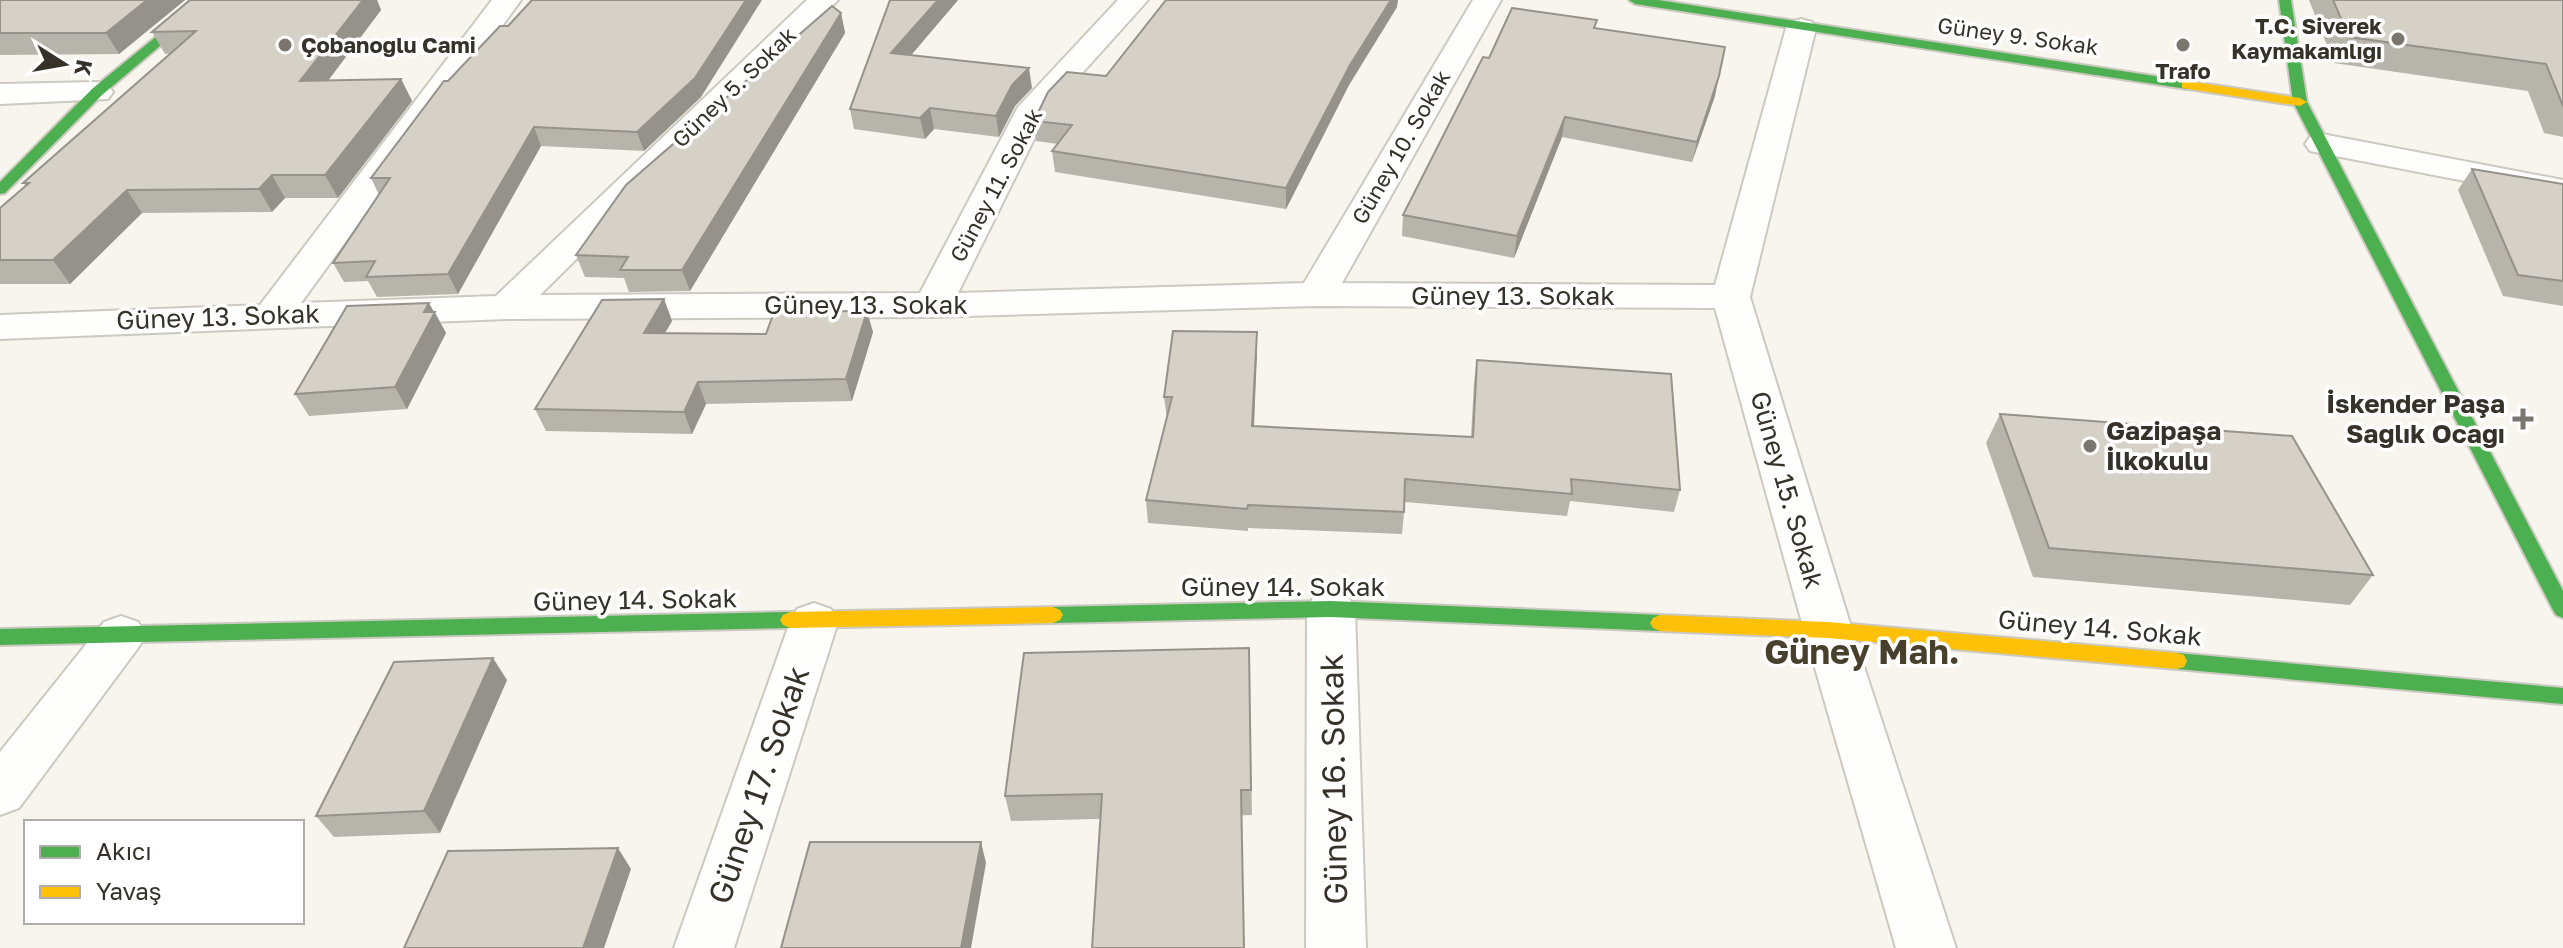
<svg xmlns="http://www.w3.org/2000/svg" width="2563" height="948" font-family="'Golos Text',sans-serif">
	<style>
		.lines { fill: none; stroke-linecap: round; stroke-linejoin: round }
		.street-casing { stroke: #ccc9c1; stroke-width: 4 }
		.fast-casing { stroke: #ccc9c1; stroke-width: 4 }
		.slow-casing { stroke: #ccc9c1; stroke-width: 4 }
		.street { fill: #fefefc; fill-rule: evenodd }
		.fast { fill: #4caf50; fill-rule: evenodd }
		.slow { fill: #ffc107; fill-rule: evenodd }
		.wall { fill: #b7b4ab }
		.shaded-wall { fill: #95928b }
		.building { fill: #d5d1c7; stroke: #95928b; stroke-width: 2 }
		.poi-dot { fill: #7a766e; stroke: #fff; stroke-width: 3 }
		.labels { text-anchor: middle; stroke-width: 7; stroke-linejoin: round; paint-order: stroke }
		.far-poi-label { font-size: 22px; font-weight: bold; fill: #363229; stroke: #fff; text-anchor: end }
		.far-street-label { font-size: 22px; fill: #363229; stroke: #fff }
		.street-label { font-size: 26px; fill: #363229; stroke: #fff }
		.poi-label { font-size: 26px; font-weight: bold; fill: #363229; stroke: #fff; text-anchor: end }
		.near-street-label { font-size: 32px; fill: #363229; stroke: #fff }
		.district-label { font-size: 34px; font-weight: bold; fill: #48402c; stroke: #fff }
	</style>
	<rect width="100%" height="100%" fill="#f8f5ee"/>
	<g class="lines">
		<defs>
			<g id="street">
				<polygon points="492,0 521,0 301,303 496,296 807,0 838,0 540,295 920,293 1018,107 1118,0 1148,0 1048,111 958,293 1304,283 1473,0 1501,0 1342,283 1715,285 1786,28 1790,22 1801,19 1812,22 1816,28 1750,297 1852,630 1956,948 1896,948 1804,630 1715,308 1316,306 933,317 506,319 0,339 0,315 260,305"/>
				<polygon points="97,82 108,85 113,92 108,99 0,104 0,84"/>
				<polygon points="2322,134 2563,180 2563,200 2310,151 2305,144 2310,137"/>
				<polygon points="1331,591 1348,596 1355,609 1366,948 1306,948 1307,609 1314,596"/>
				<polygon points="814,603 831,609 838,622 734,948 674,948 790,622 797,609"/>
				<polygon points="121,616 138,622 146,635 138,648 19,808 0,815 0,752 104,622"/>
			</g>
			<g id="fast">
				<polygon points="201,0 214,0 102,95 5,193 0,194 0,182 92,89"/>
				<polygon points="1629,0 1658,0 2187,81 2193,85 2187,89 1635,4"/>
				<polygon points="2279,0 2291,0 2307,102 2563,591 2563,618 2556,615 2553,610 2293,102"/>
				<polygon points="1331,601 1660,615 1667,618 1670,623 1667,628 1660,631 1331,617 1053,623 1046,620 1043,615 1046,610 1053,607"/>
				<polygon points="790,612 797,615 800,620 797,625 790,628 0,645 0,629"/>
				<polygon points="2177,653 2563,688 2563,704 2177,669 2170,667 2167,661 2170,655"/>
			</g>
			<g id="slow">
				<polygon points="2187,81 2300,98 2307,102 2300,106 2182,88 2182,82"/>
				<polygon points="1053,607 1060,610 1063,615 1060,620 1053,623 790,628 783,625 780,620 783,615 790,612"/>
				<polygon points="1660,615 1828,622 2177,653 2184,655 2187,661 2184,667 2177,669 1828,638 1660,631 1653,628 1650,623 1653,618"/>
			</g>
		</defs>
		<use href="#street" class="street-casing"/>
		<use href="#fast" class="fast-casing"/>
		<use href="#slow" class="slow-casing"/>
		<use href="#street" class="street"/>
		<use href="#fast" class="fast"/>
		<use href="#slow" class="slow"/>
	</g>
	<g class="wall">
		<polygon points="0,0 185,0 119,54 0,55"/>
		<polygon points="190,0 377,0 381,10 328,81 401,79 412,101 338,198 285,198 272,212 142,213 70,284 0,284 0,208 26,186 23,183 171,53 165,54 152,32"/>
		<polygon points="890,0 958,0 911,55 1032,88 1015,106 999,137 934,129 925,139 854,129 850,109"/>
		<polygon points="2309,0 2563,0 2563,137 2544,133 2528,91 2334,63"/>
		<polygon points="1397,7 1349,85 1286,209 1055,172 1052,151 1058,144 1036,141 1034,121 1106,76"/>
		<polygon points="841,13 845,33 690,291 629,292 624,278 585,277 576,255"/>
		<polygon points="1596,29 1715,96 1692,162 1562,137 1514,258 1402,236 1403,215 1489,58"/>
		<polygon points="444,81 701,97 644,151 541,146 458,294 377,297 368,281 344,282 333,263 379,195 371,178"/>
		<polygon points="2472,169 2563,184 2563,306 2503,296 2458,190"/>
		<polygon points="664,299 672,321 665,333 766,334 873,332 852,401 706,404 692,434 546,431 535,409"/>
		<polygon points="434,312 435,312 446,333 407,409 309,416 295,394"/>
		<polygon points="1257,332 1254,426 1471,437 1474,382 1477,360 1680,490 1674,512 1570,501 1567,516 1405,502 1402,534 1248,528 1248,531 1148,523 1146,500 1167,419 1164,397"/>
		<polygon points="2000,414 2373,575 2350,605 2033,577 1986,443"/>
		<polygon points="1249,648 1252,815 1011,821 1005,796"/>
		<polygon points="507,680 440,833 334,837 316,816"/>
	</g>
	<g class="shaded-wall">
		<polygon points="147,0 185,0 119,54 106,33"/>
		<polygon points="363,0 377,0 381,10 311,103 300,81"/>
		<polygon points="746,0 762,0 701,97 644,151 637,132"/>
		<polygon points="938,0 958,0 896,73 891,53"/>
		<polygon points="1391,0 1398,0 1397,7 1349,85 1286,209 1286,188 1350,65"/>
		<polygon points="841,13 845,33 690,291 682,270"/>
		<polygon points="1029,68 1032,88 1015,106 999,137 996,116 1012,85"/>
		<polygon points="1719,76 1715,96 1692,162 1697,142"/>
		<polygon points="401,79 412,101 338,198 325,175"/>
		<polygon points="930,108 934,129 925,139 920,118"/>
		<polygon points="1565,117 1562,137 1514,258 1517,236"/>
		<polygon points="534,127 541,146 458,294 448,274"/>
		<polygon points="272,175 285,198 272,212 259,189"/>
		<polygon points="127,190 142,213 70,284 53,260"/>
		<polygon points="664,299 672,321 652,355 644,333"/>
		<polygon points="429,303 446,333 407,409 395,387 424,312"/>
		<polygon points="867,311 873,332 852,401 846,379"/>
		<polygon points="1257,332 1257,354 1253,448 1252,426"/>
		<polygon points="698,382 706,404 692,434 684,412"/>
		<polygon points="493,658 507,680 440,833 424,811"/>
		<polygon points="981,842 986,863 971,948 961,948"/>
		<polygon points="618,848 631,869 604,948 583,948"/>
	</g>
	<g class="building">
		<polygon points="0,0 147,0 106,33 0,33"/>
		<polygon points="190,0 363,0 300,81 401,79 325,175 272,175 259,189 127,190 53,260 0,260 0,208 29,183 23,183 196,31 152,32"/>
		<polygon points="532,0 746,0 695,78 637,132 534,127 448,274 366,277 375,261 333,263 390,178 371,178 444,81 448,81 500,26 508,26"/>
		<polygon points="890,0 938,0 891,53 1029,68 1012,85 996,116 930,108 920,118 850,109"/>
		<polygon points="1166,0 1391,0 1350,65 1286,188 1052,151 1072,125 1034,121 1048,92 1067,72 1106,76"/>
		<polygon points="2333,0 2563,0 2563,106 2546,64 2349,37"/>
		<polygon points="832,6 841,13 682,270 620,270 628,257 576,255 626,185"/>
		<polygon points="1512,8 1597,20 1594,28 1725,47 1719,76 1697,142 1565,117 1517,236 1403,215 1483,57 1489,58"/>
		<polygon points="2472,169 2563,184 2563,281 2518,275"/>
		<polygon points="664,299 644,333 766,334 774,312 867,311 846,379 698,382 684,412 535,409 602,300"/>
		<polygon points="429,303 424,312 435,312 395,387 295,394 347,306"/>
		<polygon points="1173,331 1257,332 1252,426 1473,437 1477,360 1671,374 1680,490 1571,479 1572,494 1405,479 1404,512 1248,505 1247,509 1146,500 1172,397 1164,397"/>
		<polygon points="2000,414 2292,436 2373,575 2049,548"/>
		<polygon points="1249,648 1251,790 1241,790 1244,948 1092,948 1102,794 1005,796 1024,653"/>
		<polygon points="493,658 424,811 316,816 394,662"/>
		<polygon points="810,842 981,842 961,948 781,948"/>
		<polygon points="618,848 583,948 404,948 448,851"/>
	</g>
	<g class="poi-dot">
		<circle cx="2398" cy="39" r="8"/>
		<circle cx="285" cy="45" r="8"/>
		<circle cx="2183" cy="45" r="8"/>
		<path d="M2519 407h8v8h8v8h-8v8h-8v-8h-8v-8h8z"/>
		<circle cx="2090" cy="446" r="8"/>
	</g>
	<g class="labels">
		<g class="far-poi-label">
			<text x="2382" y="34">T.C. Siverek<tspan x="2382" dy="25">Kaymakamlığı</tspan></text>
			<text x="301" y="53" text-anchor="start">Çobanoğlu Cami</text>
			<text x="2183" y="79" text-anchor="middle">Trafo</text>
		</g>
		<g class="far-street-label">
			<text transform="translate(2018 36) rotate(8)" y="8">Güney 9. Sokak</text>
			<text transform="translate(734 87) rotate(-44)" y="8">Güney 5. Sokak</text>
			<text transform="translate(1401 147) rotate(-60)" y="8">Güney 10. Sokak</text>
			<text transform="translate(996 185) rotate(-62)" y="8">Güney 11. Sokak</text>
		</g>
		<g class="street-label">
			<text x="1513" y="305">Güney 13. Sokak</text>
			<text x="866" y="314">Güney 13. Sokak</text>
			<text transform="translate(218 317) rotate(-2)" y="9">Güney 13. Sokak</text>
			<text transform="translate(1787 490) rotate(74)" y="9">Güney 15. Sokak</text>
			<text x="1283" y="596">Güney 14. Sokak</text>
			<text transform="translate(635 600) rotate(-1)" y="9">Güney 14. Sokak</text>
			<text transform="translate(2100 628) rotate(5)" y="9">Güney 14. Sokak</text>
		</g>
		<g class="poi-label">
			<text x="2505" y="413">İskender Paşa<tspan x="2505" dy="30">Sağlık Ocağı</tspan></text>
			<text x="2106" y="440" text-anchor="start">Gazipaşa<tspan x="2106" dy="30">İlkokulu</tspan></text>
		</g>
		<g class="near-street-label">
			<text transform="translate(1334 779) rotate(-91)" y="11">Güney 16. Sokak</text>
			<text transform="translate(759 785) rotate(-71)" y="11">Güney 17. Sokak</text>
		</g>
		<g class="district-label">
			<text x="1862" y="664">Güney Mah.</text>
		</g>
	</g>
	<rect x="24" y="820" width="280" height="104" fill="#ffffff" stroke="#afada9" stroke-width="2"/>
	<rect x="40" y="846" width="40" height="12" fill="#4caf50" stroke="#afada9" stroke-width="2"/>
	<text x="96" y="860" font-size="24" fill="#363229">Akıcı</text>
	<rect x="40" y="886" width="40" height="12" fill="#ffc107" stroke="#afada9" stroke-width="2"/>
	<text x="96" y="900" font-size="24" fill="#363229">Yavaş</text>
	<g transform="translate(64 64) rotate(101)" stroke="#ffffff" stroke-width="6" paint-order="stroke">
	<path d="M0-6L14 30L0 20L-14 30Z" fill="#363229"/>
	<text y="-12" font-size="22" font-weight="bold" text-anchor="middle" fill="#363229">K</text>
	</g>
</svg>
